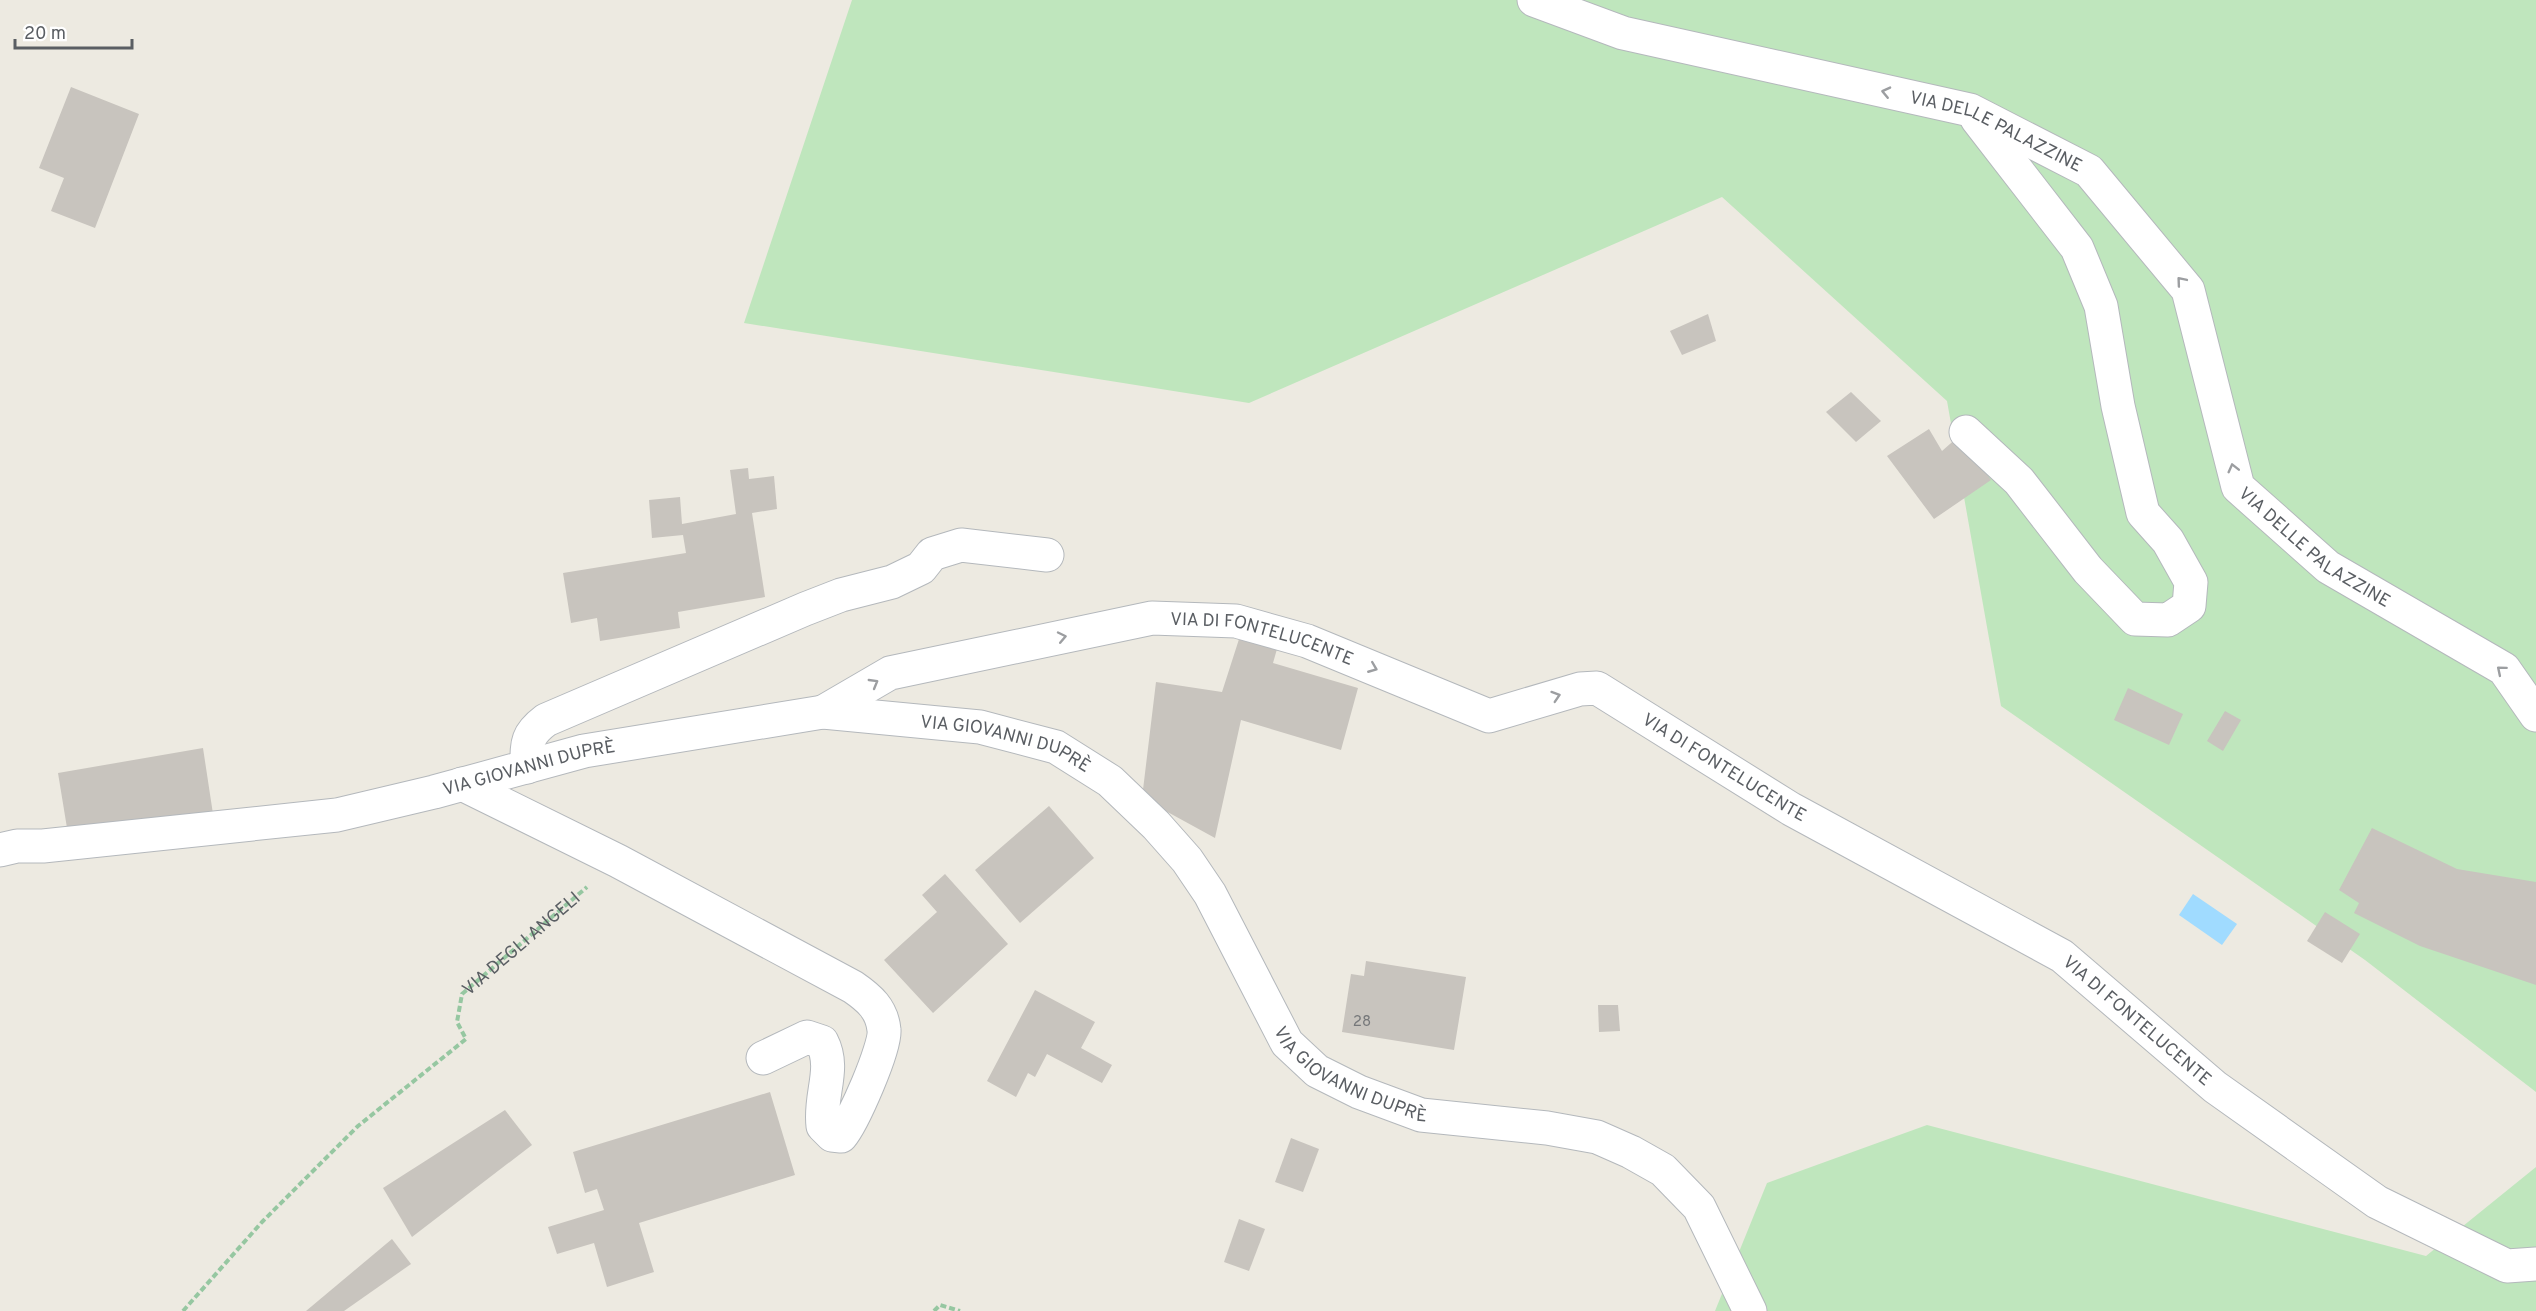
<svg xmlns="http://www.w3.org/2000/svg" width="2536" height="1311" font-family="Overpass,sans-serif">
	<style>
		.green { fill: #bfe6bd }
		.water { fill: #a0dbff }
		.building { fill: #c8c4be }
		.lines { fill: none; stroke-linecap: round; stroke-linejoin: round }
		.minor-casing { stroke: #b4b8bc; stroke-width: 35 }
		.path { stroke: #96c7a1; stroke-width: 4; stroke-dasharray: 6 3; stroke-linecap: butt }
		.minor { stroke: #fff; stroke-width: 33 }
		.oneway { stroke: #9c9ea1 }
		.labels { text-anchor: middle; stroke-width: 4.5; stroke-linejoin: round; paint-order: stroke }
		.number-label { font-size: 15px; fill: #76787a }
		.street-label { font-size: 18px; fill: #5a5e63; stroke: #fff }
	</style>
	<rect width="100%" height="100%" fill="#edeae1"/>
	<g class="green">
		<polygon points="852,0 2536,0 2536,1092 2365,960 2001,706 1947,401 1722,197 1249,403 744,323"/>
		<polygon points="1927,1125 2426,1256 2536,1167 2536,1311 1715,1311 1767,1183"/>
	</g>
	<polygon class="water" points="2193,894 2237,924 2222,945 2179,915"/>
	<g class="building">
		<polygon points="71,87 139,114 95,228 51,211 64,178 39,168"/>
		<polygon points="1708,314 1716,341 1682,355 1670,331"/>
		<polygon points="1851,392 1881,421 1856,442 1826,412"/>
		<polygon points="1929,429 1942,451 1959,436 1991,480 1934,519 1887,456"/>
		<polygon points="748,468 749,479 774,476 777,509 752,513 765,597 678,612 680,628 600,641 597,618 571,623 563,573 686,553 683,535 652,538 649,500 680,497 682,524 736,514 730,470"/>
		<polygon points="1240,636 1279,642 1273,663 1358,688 1341,750 1241,720 1215,838 1142,798 1156,682 1222,692"/>
		<polygon points="2128,688 2183,714 2169,745 2114,720"/>
		<polygon points="2225,711 2241,720 2223,751 2207,741"/>
		<polygon points="203,748 213,814 67,828 58,773"/>
		<polygon points="1049,806 1094,858 1020,923 975,870"/>
		<polygon points="2372,828 2457,869 2536,882 2536,985 2420,946 2354,913 2359,903 2339,890"/>
		<polygon points="945,874 1008,944 933,1013 884,960 937,912 922,895"/>
		<polygon points="2325,912 2360,934 2342,963 2307,941"/>
		<polygon points="1366,961 1466,977 1454,1050 1342,1032 1351,974 1364,976"/>
		<polygon points="1035,990 1095,1022 1081,1048 1112,1065 1102,1083 1047,1054 1035,1077 1028,1073 1016,1097 987,1081"/>
		<polygon points="1598,1005 1618,1005 1620,1031 1599,1032"/>
		<polygon points="770,1092 795,1175 639,1223 654,1272 607,1287 594,1243 557,1254 548,1227 604,1210 597,1189 585,1193 573,1152"/>
		<polygon points="505,1110 532,1145 412,1237 383,1188"/>
		<polygon points="1291,1138 1319,1149 1303,1192 1275,1182"/>
		<polygon points="1239,1219 1265,1229 1249,1271 1224,1262"/>
		<polygon points="392,1239 411,1264 344,1311 306,1311"/>
	</g>
	<g class="lines">
		<defs>
			<g id="minor">
				<path id="s2" d="M1534,0L1623,33L1970,110L2089,171L2188,290L2238,487L2328,567L2504,669L2536,715"/>
				<polyline points="1966,432 2019,481 2088,570 2135,619 2168,620 2189,606 2191,582 2168,541 2143,513 2118,406 2101,306 2077,248 1977,119"/>
				<path id="s3" d="M823,712L890,673L1152,618L1236,621L1307,641L1489,716L1580,689L1597,688L1791,809L2062,956L2215,1087L2377,1202L2507,1266L2536,1264"/>
				<path d="M527,767C527,743 526,735 546,720L805,609L841,595L892,582L921,568L932,554L961,545L1047,555"/>
				<path d="M462,784L618,861L853,987C869,998 882,1009 884,1030C886,1047 853,1122 841,1136L832,1135L823,1126C819,1095 836,1069 822,1042L807,1037L763,1058"/>
				<path id="s4" d="M0,850L17,846H43L337,815L434,792L584,751L823,712L980,727L1056,747L1110,781L1156,825L1187,860L1210,894L1287,1043L1317,1071L1359,1092L1421,1115L1547,1128L1597,1137L1631,1152L1663,1170L1699,1207L1750,1311"/>
			</g>
		</defs>
		<use href="#minor" class="minor-casing"/>
		<g class="path">
			<path id="s1" d="M183,1311L262,1222L358,1126L466,1039L457,1022L462,994L587,887"/>
			<polyline points="934,1311 940,1305 960,1311"/>
		</g>
		<use href="#minor" class="minor"/>
	</g>
	<defs><path id="oneway-chevron" d="M-2-3.5L2.5 0L-2 3.5" fill="none" stroke-width="1.6" stroke-linecap="round" stroke-linejoin="round" transform="scale(1.5)"/></defs>
	<g class="oneway">
		<use href="#oneway-chevron" transform="translate(1886 92) rotate(-167)"/>
		<use href="#oneway-chevron" transform="translate(2181 281) rotate(-130)"/>
		<use href="#oneway-chevron" transform="translate(2233 468) rotate(-104)"/>
		<use href="#oneway-chevron" transform="translate(1062 637) rotate(-12)"/>
		<use href="#oneway-chevron" transform="translate(1373 668) rotate(22)"/>
		<use href="#oneway-chevron" transform="translate(2501 670) rotate(-140)"/>
		<use href="#oneway-chevron" transform="translate(874 683) rotate(-30)"/>
		<use href="#oneway-chevron" transform="translate(1556 696) rotate(-18)"/>
	</g>
	<g class="labels">
		<g class="number-label">
			<text x="1362" y="1026">28</text>
		</g>
		<g class="street-label">
			<text dy="6" stroke="none"><textPath href="#s2" startOffset="482">VIA DELLE PALAZZINE</textPath></text>
			<text dy="6" stroke="none"><textPath href="#s2" startOffset="1040">VIA DELLE PALAZZINE</textPath></text>
			<text dy="6" stroke="none"><textPath href="#s3" startOffset="458">VIA DI FONTELUCENTE</textPath></text>
			<text dy="6" stroke="none"><textPath href="#s4" startOffset="1023">VIA GIOVANNI DUPRÈ</textPath></text>
			<text dy="6" stroke="none"><textPath href="#s3" startOffset="962">VIA DI FONTELUCENTE</textPath></text>
			<text dy="6" stroke="none"><textPath href="#s4" startOffset="537">VIA GIOVANNI DUPRÈ</textPath></text>
			<text dy="6" stroke="none"><textPath href="#s1" startOffset="519">VIA DEGLI ANGELI</textPath></text>
			<text dy="6" stroke="none"><textPath href="#s3" startOffset="1448">VIA DI FONTELUCENTE</textPath></text>
			<text dy="6" stroke="none"><textPath href="#s4" startOffset="1527">VIA GIOVANNI DUPRÈ</textPath></text>
		</g>
	</g>
	<path d="M15 39v9h117v-9" fill="none" stroke="#5a5e63" stroke-width="3"/>
	<text x="24" y="39" font-size="18" fill="#5a5e63" stroke="#ffffff" stroke-width="4.5" paint-order="stroke">20 m</text>
</svg>
